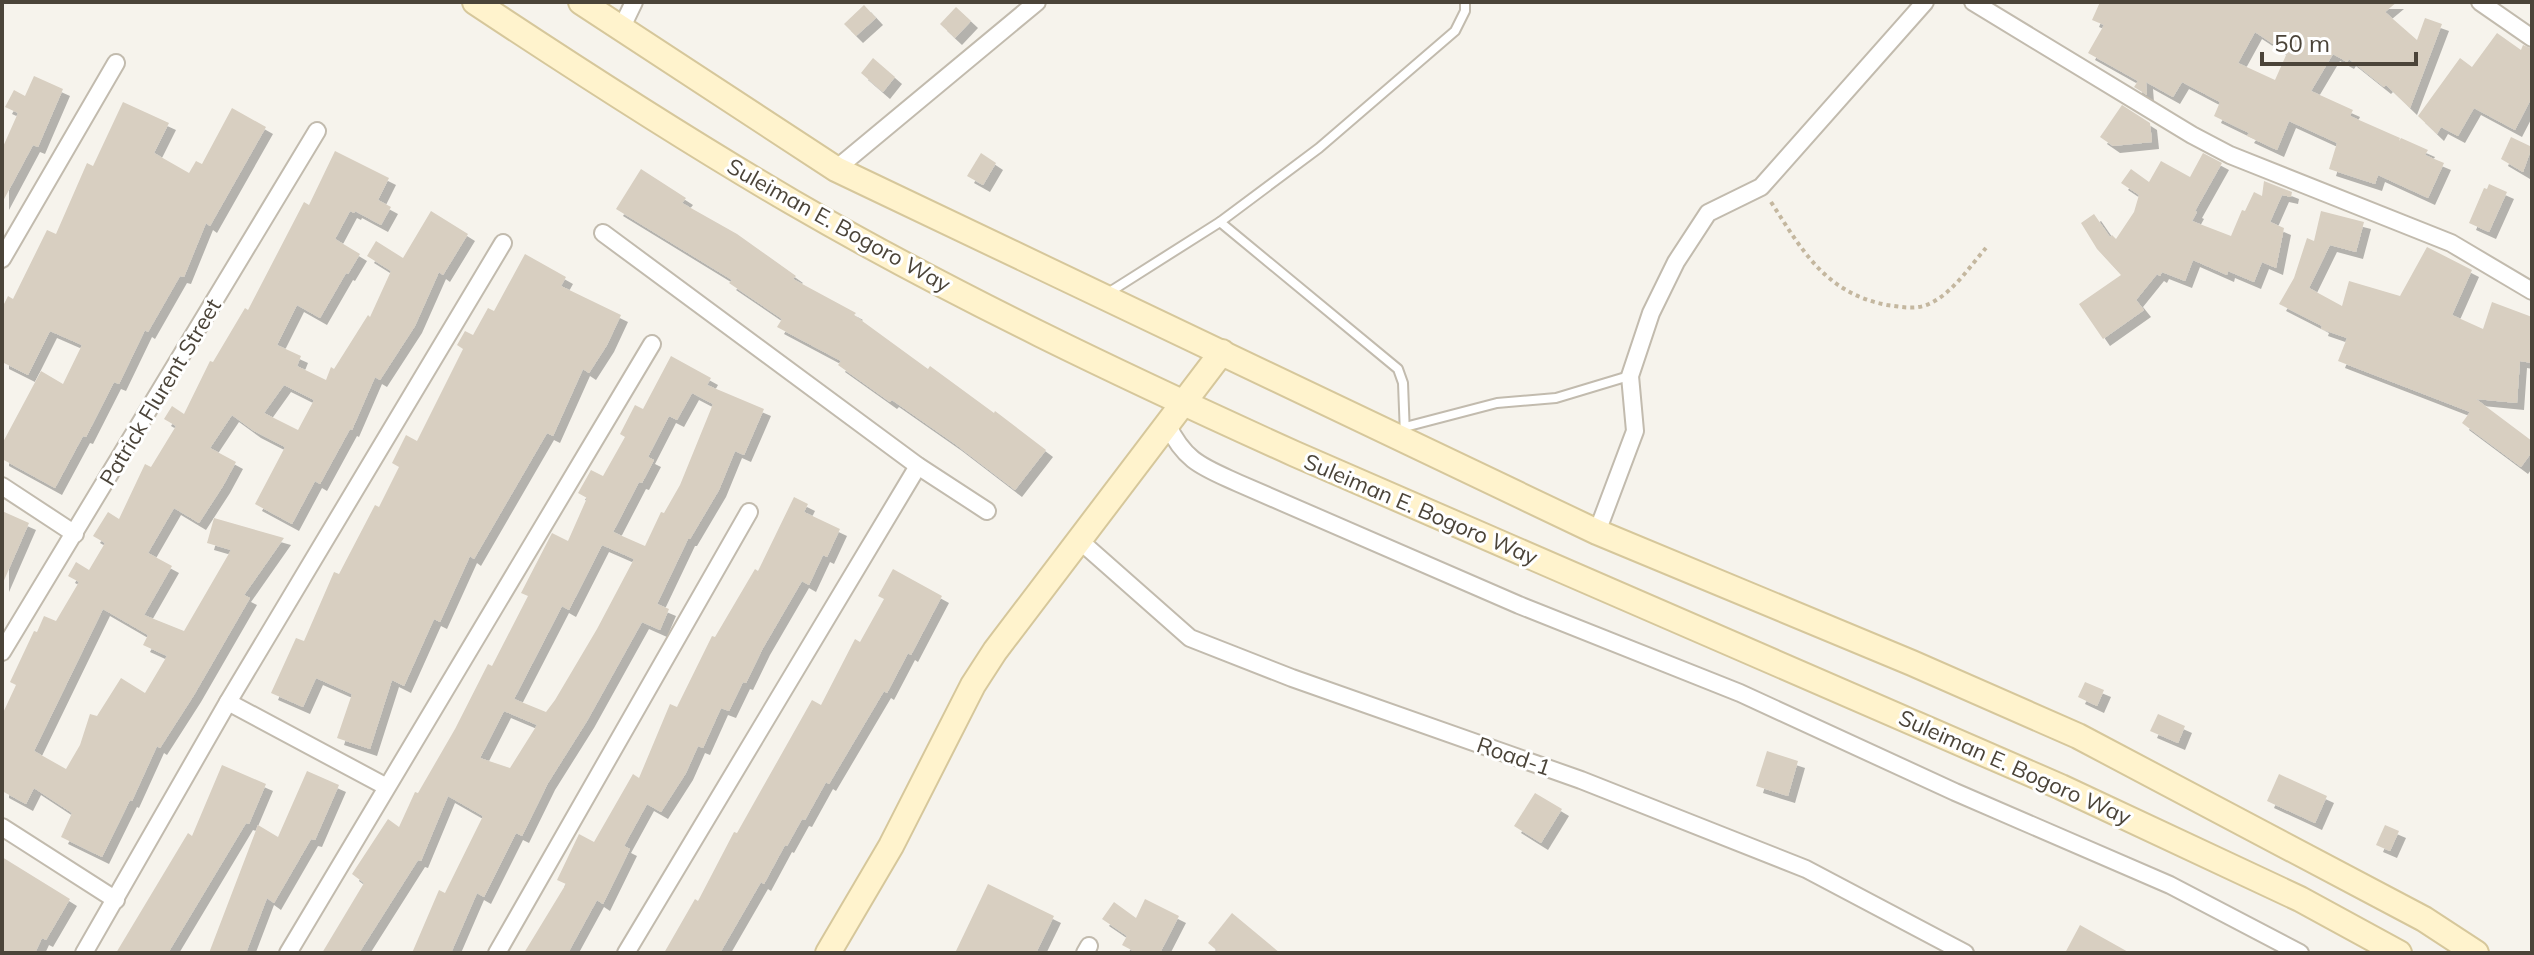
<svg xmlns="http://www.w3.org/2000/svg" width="2534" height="955" font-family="Mulish,sans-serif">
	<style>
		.building { fill: #d8cfc1; fill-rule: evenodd; filter: url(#shadow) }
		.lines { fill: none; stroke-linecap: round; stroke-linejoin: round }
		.lane-casing { stroke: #c2bbae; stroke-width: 12 }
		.street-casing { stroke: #c2bbae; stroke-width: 20 }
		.secondary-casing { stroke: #d6c79b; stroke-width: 28 }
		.path { stroke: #c4b79f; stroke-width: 4; stroke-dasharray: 4 4; stroke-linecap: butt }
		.lane { stroke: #fff; stroke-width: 8 }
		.street { stroke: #fff; stroke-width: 16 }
		.secondary { stroke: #fff3cd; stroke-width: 24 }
		.labels { text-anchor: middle; stroke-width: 6; stroke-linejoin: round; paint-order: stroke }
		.street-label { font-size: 22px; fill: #4b4439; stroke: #fff }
	</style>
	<defs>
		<filter id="shadow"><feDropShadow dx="7" dy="7" stdDeviation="0" flood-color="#0004"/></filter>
	</defs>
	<rect width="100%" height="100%" fill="#f6f3ec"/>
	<g class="building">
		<path d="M2100,2H2397L2385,12L2417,40L2425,18L2442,24L2410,108L2386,85L2384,87L2349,59L2347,62L2333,54L2311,91L2353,110L2350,116L2400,138L2399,141L2401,138L2428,150L2425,155L2444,163L2428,198L2378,175L2375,184L2329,169L2337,143L2289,121L2277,150L2247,136L2249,133L2214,116L2220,102L2182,82L2173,97L2146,82L2147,95L2134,87L2138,81L2088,53L2104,25L2092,20ZM2255,32L2287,53L2275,80L2238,63Z"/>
		<polygon points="864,5 876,18 856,36 844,24"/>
		<polygon points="956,7 971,21 955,38 940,24"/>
		<polygon points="2497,33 2521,50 2523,45 2532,49 2532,97 2515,130 2474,108 2458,136 2441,127 2437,134 2418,116 2460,58 2472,67"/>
		<polygon points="873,58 895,77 883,92 861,73"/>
		<polygon points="34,76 63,89 38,147 33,145 2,203 2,149 18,113 5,107 14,90 25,96"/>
		<polygon points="123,102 169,123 154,153 189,173 196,161 202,164 232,108 266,127 210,226 206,223 184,277 180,276 148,332 145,330 119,384 114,382 86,437 83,436 55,488 2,459 2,444 41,371 63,384 82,345 50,331 28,375 2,362 2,308 8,296 13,299 47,230 56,234 87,163 93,166"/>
		<polygon points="2122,105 2150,123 2152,142 2113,146 2100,137"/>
		<polygon points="2511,137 2532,147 2523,172 2501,159"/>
		<path d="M335,151L389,178L378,200L391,207L381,225L355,211L354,213L350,211L335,239L360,254L348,274L346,273L320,318L297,305L277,345L301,356L297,366L326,380L331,367L334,369L368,315L370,317L391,271L367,256L376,241L403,258L431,211L468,234L443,275L439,272L415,326L380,380L375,377L352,430L350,429L320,484L315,481L292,524L255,504L285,447L254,431L232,415L210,448L236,462L223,486L199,523L174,508L148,553L172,566L144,615L184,631L231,550L207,543L214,518L284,538L244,595L250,598L194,695L160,748L157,746L132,801L130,800L102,857L61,837L72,813L34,788L26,804L2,791V715L16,685L10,682L34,631L37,632L44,616L56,621L79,582L68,576L76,562L89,570L105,543L93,536L108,512L119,519L145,464L151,467L176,426L164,419L172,406L184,414L210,361L213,362L245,308L248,310L304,202L309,205ZM284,385L314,400L298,430L264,413ZM103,609L148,635L143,645L167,656L145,693L121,678L97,716L90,714L80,745L66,769L34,751Z"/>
		<polygon points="981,153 996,163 983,185 967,176"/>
		<polygon points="2203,153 2222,163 2195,211 2197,212 2192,221 2231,236 2242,210 2245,211 2254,192 2262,196 2264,181 2292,192 2291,197 2282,195 2270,222 2284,228 2276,268 2262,262 2254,282 2228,271 2227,275 2193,260 2185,281 2162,272 2160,276 2157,274 2136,300 2144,310 2103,339 2079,304 2121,275 2097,249 2081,223 2094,214 2110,237 2112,235 2116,239 2134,212 2139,195 2121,183 2131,169 2149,182 2161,161 2190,177"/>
		<polygon points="641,169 686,198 682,203 737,234 796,276 793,279 856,313 854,315 928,369 930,366 994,413 995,411 1046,450 1015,490 955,444 892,400 890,402 838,365 841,361 777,327 782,319 729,283 732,280 616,209"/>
		<polygon points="2489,184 2507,192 2489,232 2469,223 2484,188 2487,189"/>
		<polygon points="2321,211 2364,222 2356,252 2330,245 2309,288 2342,306 2349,281 2400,296 2427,247 2472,270 2452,315 2483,329 2492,302 2532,317 2532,363 2520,361 2517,403 2476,399 2532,441 2532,452 2521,467 2462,423 2470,412 2338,361 2347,338 2321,329 2322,326 2279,304 2294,278 2307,238 2314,241"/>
		<polygon points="525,254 566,277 561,286 621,315 607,345 589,373 583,369 553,436 547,433 474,559 470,556 440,622 434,619 404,686 392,680 370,749 337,738 352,694 316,678 303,707 271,693 296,638 304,641 334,572 339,574 375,505 379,507 399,467 392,463 406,435 417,441 463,349 457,345 465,331 473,335 488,308 494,311"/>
		<path d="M671,356L711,378L707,385L764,409L744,455L735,451L719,490L690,539H688L657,604L669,609L660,630L642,622L587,721L548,783L522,836L516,833L484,897L477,893L451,953H412L439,890L445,893L483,816L448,796L421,861L418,860L359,953H322L364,883L352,874L388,819L399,827L415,792L418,793L455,729L488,664L492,666L528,596L521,593L552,533L568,541L587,498L578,493L591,470L603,476L625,437L620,434L635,405L643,409ZM692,393L713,404L680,485L664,513L661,512L645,546L613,532L639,482L642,483L654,460L648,457L669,416L677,420ZM602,545L634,559L597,629L555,700L546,712L514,699L562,606L569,610ZM504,711L537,725L510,768L480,758Z"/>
		<polygon points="794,497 808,504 804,512 840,529 827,557 823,555 809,585 802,581 763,648 746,683 743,682 729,711 721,708 703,748 698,746 686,773 661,812 647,804 624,846 630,849 603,904 597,900 568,953 524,953 566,884 557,880 579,834 594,842 633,774 639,778 670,704 677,707 712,636 715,637 755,569 758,571"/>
		<polygon points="2,511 29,523 2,585"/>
		<polygon points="893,569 942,596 911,655 908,653 887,693 884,691 829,784 826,782 805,820 802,819 787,846 785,845 764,884 761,882 720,953 664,953 695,899 698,901 734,832 737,833 812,700 821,705 855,639 860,642 884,599 878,596"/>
		<polygon points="2085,682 2104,690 2097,706 2078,697"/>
		<polygon points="2158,714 2185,726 2178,743 2150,731"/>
		<polygon points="1767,751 1798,761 1788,796 1756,786"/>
		<polygon points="222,765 266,784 249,824 246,823 168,953 116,953 188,833 192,836"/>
		<polygon points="307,771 339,785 315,840 311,839 274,903 267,898 246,953 209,953 258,825 278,837"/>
		<polygon points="2279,774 2327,796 2315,823 2267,801"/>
		<polygon points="1535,793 1562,809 1541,843 1514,826"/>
		<polygon points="2385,825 2399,831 2390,851 2376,845"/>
		<polygon points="2,857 70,899 46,940 42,938 35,953 2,953"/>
		<polygon points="988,884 1054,916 1036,953 955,953"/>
		<polygon points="1145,899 1179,916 1160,953 1137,953 1122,945 1127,936 1102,919 1114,902 1136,918"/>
		<polygon points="1232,913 1280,953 1220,953 1208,943"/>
		<polygon points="2080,925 2130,953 2065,953"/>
	</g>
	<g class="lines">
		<defs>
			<g id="lane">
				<polyline points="1220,222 1398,369 1403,383 1405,435"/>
				<polyline points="1108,293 1220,222 1319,148 1455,31 1465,11 1465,2"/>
				<polyline points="1405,427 1497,403 1556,398 1629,376"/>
			</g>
			<g id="street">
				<polyline points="1973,2 2192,135 2230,155 2451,243 2532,291"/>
				<polyline points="2480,2 2532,38"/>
				<polyline points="621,29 634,2"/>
				<polyline points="836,169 1037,2"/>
				<polyline points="603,233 918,466 987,511"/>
				<polyline points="2,259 116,63"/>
				<path d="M1167,424C1185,462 1203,467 1238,483L1519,605L1740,693L1955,792L2170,885L2300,953"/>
				<polyline points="2,486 75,534"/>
				<polyline points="1597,532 1635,431 1630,376 1651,313 1676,262 1708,213 1761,187 1925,2"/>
				<polyline points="1079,540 1190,638 1292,678 1581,780 1806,869 1965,953"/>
				<polyline points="2,652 317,131"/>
				<polyline points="228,702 385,786"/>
				<polyline points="2,827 116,900"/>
				<polyline points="84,953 228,702 503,243"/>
				<polyline points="288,953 652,344"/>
				<polyline points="497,953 749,512"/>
				<polyline points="626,953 918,466"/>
				<polyline points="1085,953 1089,946"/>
			</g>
			<g id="secondary">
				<path d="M475,2C579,71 684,139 792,202C954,296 1125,377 1295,454L2061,787L2300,899L2399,953"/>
				<polyline points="581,2 836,169 1597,532 1912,663 2078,736 2424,919 2476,953"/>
				<polyline points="828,953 891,846 973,685 995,651 1222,352"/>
			</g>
		</defs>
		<use href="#lane" class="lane-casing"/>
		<use href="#street" class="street-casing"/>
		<use href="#secondary" class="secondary-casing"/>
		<path class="path" d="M1771,202C1802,250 1825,293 1887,305C1901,307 1916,310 1929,304C1953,293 1969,267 1986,248"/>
		<use href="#lane" class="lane"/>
		<use href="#street" class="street"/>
		<use href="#secondary" class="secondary"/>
	</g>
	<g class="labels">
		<g class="street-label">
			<text transform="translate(839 225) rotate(29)" y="8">Suleiman E. Bogoro Way</text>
			<text transform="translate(160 392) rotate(-59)" y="8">Patrick Flurent Street</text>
			<text transform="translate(1421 509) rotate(23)" y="8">Suleiman E. Bogoro Way</text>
			<text transform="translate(1514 756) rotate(19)" y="8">Road-1</text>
			<text transform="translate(2015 767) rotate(24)" y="8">Suleiman E. Bogoro Way</text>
		</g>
	</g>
	<rect width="2534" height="955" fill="none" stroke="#4b4439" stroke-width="8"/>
	<path d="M2262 52v12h154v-12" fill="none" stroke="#4b4439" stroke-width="4"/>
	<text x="2274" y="52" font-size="24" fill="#4b4439" stroke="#ffffff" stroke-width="6" paint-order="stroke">50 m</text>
</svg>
